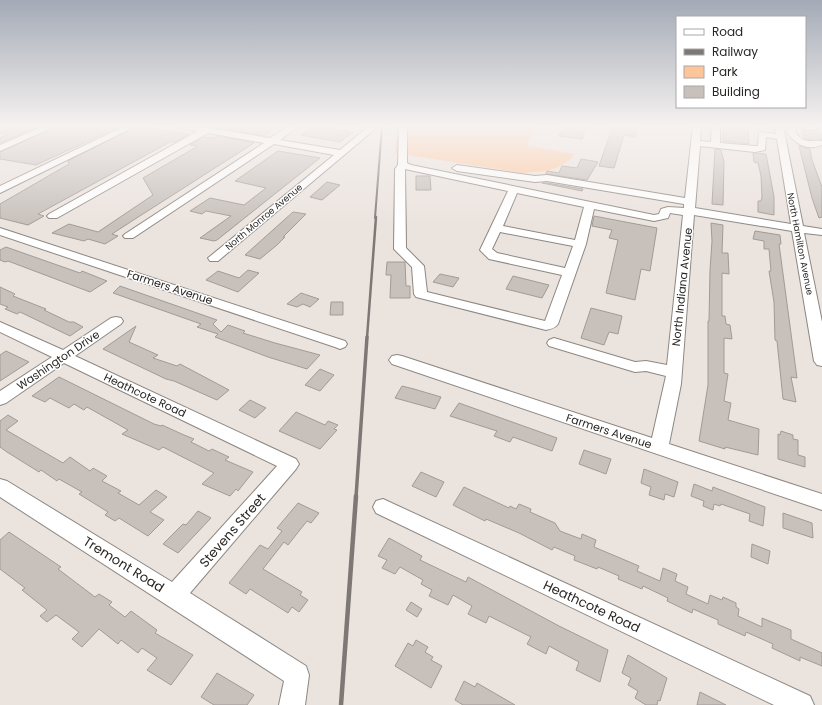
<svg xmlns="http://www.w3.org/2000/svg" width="822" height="705" font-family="Poppins,sans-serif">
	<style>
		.green { fill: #ffc59a }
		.building { fill: #c7c0bb; stroke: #a19b96 }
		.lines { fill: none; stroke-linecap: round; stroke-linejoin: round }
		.minor-tunnel { stroke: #c4bdb9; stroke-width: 10; stroke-dasharray: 10 5; stroke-linecap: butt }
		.minor-casing { stroke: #8d8782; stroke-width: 2 }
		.minor { fill: #fff; fill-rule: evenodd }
		.rail-far3 { stroke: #7d7875; stroke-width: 2 }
		.rail-far2 { stroke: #7d7875; stroke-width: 2.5 }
		.rail-far1 { stroke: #7d7875; stroke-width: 3.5 }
		.rail { stroke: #7d7875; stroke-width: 4.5 }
		.labels { text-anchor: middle; stroke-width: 3; stroke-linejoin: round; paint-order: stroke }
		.far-street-label { font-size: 9px; fill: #282523; stroke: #fff }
		.street-label { font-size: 11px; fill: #282523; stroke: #fff }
		.near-street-label { font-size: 13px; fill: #282523; stroke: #fff }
	</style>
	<rect width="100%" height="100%" fill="#ebe3de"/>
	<polygon class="green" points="397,126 537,126 527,146 575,154 568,161 556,168 546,171 523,173 395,153"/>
	<g class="building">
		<polygon points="0,126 40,126 0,143 0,138 7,135 0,133"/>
		<polygon points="57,126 121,126 36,165 0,159 0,152"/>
		<polygon points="137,126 189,134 175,142 170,142 38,214 44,216 28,225 0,218 0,204 69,164 68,161"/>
		<polygon points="232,126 278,126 264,136 227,129"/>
		<polygon points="313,126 314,126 353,132 340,142 301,135"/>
		<polygon points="564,126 587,126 582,139 559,136"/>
		<polygon points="613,126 637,127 635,137 624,135 614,168 599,166"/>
		<polygon points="723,126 748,126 749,144 723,141"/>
		<polygon points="802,130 820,131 822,140 805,139"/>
		<polygon points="217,136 254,143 132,221 112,234 118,236 105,244 88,239 84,241 52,233 69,224 98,232 153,195 143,178 198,146 190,145 204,137 213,138"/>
		<polygon points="799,146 810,149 812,160 822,187 822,217 819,218 812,198"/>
		<polygon points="715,149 721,150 724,162 723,205 712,204"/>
		<polygon points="278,151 320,158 217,240 214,241 200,238 231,216 206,211 202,214 190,211 210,198 244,205 266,188 235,181"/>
		<polygon points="753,153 766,154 774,197 774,215 758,212 758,201 761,201 762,197 761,176 758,163 754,162"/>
		<polygon points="581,159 598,162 587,180 546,174 547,171 559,173 562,166 577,168"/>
		<polygon points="416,176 430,176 431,190 416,190"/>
		<polygon points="327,182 340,185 322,200 310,197"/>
		<polygon points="542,183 547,183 583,189 582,191"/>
		<polygon points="293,212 306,214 283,237 285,237 277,245 260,259 245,255"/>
		<polygon points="594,216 657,228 650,271 641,269 635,300 606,293 618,240 609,238 612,230 592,226"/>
		<polygon points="711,223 723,225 722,253 728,253 729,274 722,273 722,316 725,316 726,324 730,325 732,339 724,338 724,373 728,374 724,401 731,403 728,420 759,429 758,455 725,447 725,449 699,441 708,385 708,321 709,321 710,270 712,241"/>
		<polygon points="755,231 780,235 781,244 779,244 797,378 791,377 796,402 783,399 777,341 775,340 774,302 769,271 771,271 769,249 764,249 764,241 753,239"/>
		<polygon points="6,247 80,273 82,271 107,281 90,292 8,261 5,262 0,260 0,250"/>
		<polygon points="387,262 405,262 406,286 410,286 410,298 390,298 391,275 386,275"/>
		<polygon points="248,270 259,273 238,292 206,280 218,271 239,278"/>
		<polygon points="440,274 459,278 453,287 433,282"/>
		<polygon points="513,276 549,285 542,298 506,289"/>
		<polygon points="120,286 217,320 213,324 221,332 228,325 245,331 243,333 275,343 320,355 307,369 268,357 215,337 218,334 197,327 201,324 113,293"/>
		<polygon points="0,287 15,294 13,296 46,309 44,310 69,322 74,322 83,327 70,336 20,312 17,314 5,309 8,307 0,304"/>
		<polygon points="301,293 319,299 310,307 303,304 297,307 287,304"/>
		<polygon points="331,302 343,302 343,315 330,315"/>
		<polygon points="591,308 622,316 618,334 609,332 604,345 581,338"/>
		<polygon points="136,326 129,342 158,355 153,358 177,366 180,364 229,390 217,400 174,381 166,379 103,349"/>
		<polygon points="6,351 29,362 0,381 0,355"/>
		<polygon points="320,369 334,375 320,391 305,385"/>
		<polygon points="59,377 154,424 161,426 162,425 184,435 194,439 191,442 209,451 212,449 229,457 225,460 253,472 238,491 236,489 230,496 202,484 214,473 163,447 159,450 122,434 128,430 87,407 84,410 74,404 69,408 50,398 45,402 32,396"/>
		<polygon points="402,386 414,389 441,397 435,409 395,398"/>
		<polygon points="250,400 266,408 255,418 239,410"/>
		<polygon points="459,403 557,438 552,451 513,437 510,442 494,436 497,431 450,416"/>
		<polygon points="296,412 325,425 328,421 338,425 334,429 337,430 320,449 279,431"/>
		<polygon points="8,415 18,421 6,430 63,463 70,457 90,471 93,468 107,476 102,481 121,491 118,493 139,505 156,490 167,497 150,512 164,520 148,536 119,518 115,521 105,515 108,512 79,494 82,492 59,479 57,481 41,470 39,472 7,452 0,447 0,421"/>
		<polygon points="781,431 793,435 793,439 798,440 798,455 805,457 805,467 778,459 778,434 780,435"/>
		<polygon points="584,450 611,459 606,474 579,464"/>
		<polygon points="644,469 678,482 674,497 665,494 664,500 649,495 651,487 641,483"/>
		<polygon points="421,472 444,482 436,497 412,486"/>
		<polygon points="694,484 712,491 713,487 765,507 763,526 749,521 750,514 721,504 720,506 714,504 713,510 703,506 704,501 691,496"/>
		<polygon points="464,487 509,508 510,506 516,509 519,504 531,509 530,512 555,523 560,531 581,539 582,534 596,540 594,547 639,566 637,571 660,581 663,568 677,574 675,581 688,587 686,594 708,604 710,595 722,600 723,597 736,603 736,607 739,609 738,616 762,627 762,618 791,630 791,639 822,653 822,666 800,657 800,661 772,648 773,644 746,632 745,636 718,624 718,620 693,609 692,613 667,601 668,598 643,586 642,589 618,579 619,576 598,567 597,569 574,560 575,556 554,547 552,550 519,533 486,519 485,521 453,505"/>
		<polygon points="298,503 319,513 311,523 307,521 288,545 284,542 263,569 302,592 300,595 308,600 299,612 292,607 288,613 250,589 246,594 229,583 260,545 268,549 282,531 277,528"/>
		<polygon points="198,511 211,518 178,553 163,544 183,524 186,525"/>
		<polygon points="783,513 812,523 813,538 783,528"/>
		<polygon points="9,532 61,567 58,569 95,597 99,594 112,602 109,605 125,617 131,611 157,630 155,633 193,655 171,685 147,670 157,658 142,648 138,653 121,640 118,644 99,629 82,647 72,639 79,632 56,615 47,622 40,616 47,610 22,590 25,588 0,569 0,540"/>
		<polygon points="389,538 422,556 420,560 466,582 468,577 559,626 608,650 600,682 576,670 579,662 549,646 546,654 527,644 531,637 489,616 486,623 468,614 472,606 453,595 448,605 429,596 432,590 421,584 423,580 400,567 395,574 382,568 387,560 378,556"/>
		<polygon points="752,544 770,551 768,564 751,557"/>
		<polygon points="411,602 422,609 417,617 406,610"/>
		<polygon points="416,640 428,647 425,652 433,657 431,660 442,666 431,688 395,666 408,643 413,646"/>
		<polygon points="628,655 667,678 660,701 658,700 657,705 646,705 635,698 638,691 628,685 631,678 622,673"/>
		<polygon points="217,673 254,695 247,705 214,705 201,697"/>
		<polygon points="464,681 475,687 477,683 515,705 463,705 455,700"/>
		<polygon points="700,692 726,705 697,705"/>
	</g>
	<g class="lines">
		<polyline class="minor-tunnel" points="815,130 820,143"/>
		<defs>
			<g id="minor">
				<polygon points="44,126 56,126 0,151 0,145"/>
				<polygon points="125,126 136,126 0,193 0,186"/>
				<polygon points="178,126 205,127 218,126 215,129 270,138 289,126 299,126 280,140 340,150 368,127 374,127 375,129 218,261 210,261 208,258 334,155 274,144 133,238 125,238 123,236 125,234 264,143 208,133 57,218 49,218 47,216 49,214 198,131 179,128"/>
				<path d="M399,126H407V163L411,165L654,215L659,214L661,209L668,207L684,208V204L547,181L535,182L457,171L452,168L457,165L535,176L547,175L685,198L693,126H701L700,141L711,142L712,126H720V143L755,146H758L759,132L776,134L775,126H783L803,226L822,229V235L804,233L822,322V366L817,365L814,361L792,231L694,215L681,384L669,444L822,494V510L392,364L389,360L392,356L397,355L402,356L652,438L666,376L646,371L635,372L549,346L547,343L549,340L554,338L635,362L646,361L667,365L683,215L670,213L668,218L654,221L594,209L586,244L558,324C555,328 551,329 546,330L416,297L414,294L412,267L394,249L395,169L398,165ZM766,137L777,139L791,224L695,208L700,146L755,152L765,150ZM405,169L508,191L480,250L489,259L562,275L545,321L427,292L424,266L406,248ZM517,193L584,207L575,240L503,226ZM500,232L573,246L565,268L497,253L492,249Z"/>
				<path d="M788,126H796L795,132C805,145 809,140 822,141V145C807,151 795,144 787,132Z"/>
				<path d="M799,126H819V127C815,131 803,130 799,126Z"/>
				<polygon points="0,228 345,341 347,344 345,347 340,349 335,347 0,235"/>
				<polygon points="116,317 121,318 123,321 121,324 75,356 296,459 299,464 296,469 190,593 306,666 309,675 305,705 279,705 284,681 0,497 0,479 7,481 172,582 277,466 64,363 6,403 0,405 0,391 52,357 0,332 0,322 63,350 111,318"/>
				<polygon points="383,499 810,696 814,705 774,705 376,513 373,507 376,501"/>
			</g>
		</defs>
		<use href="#minor" class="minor-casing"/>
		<use href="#minor" class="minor"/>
		<polyline class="rail-far3" points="375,218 382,126"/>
		<polyline class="rail-far2" points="367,338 376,217"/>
		<polyline class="rail-far1" points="356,497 367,337"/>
		<polyline class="rail" points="341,705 356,496"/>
	</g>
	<linearGradient id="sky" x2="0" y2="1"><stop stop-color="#a3aab6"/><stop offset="0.56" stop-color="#f6f2f0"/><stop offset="1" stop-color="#f6f2f0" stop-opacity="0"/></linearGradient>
	<rect width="822" height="225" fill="url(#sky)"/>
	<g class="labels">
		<g class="far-street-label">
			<text transform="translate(264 217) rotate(-40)" y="3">North Monroe Avenue</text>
			<text transform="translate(800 244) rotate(79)" y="3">North Hamilton Avenue</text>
		</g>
		<g class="street-label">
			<text transform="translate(170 287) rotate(18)" y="4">Farmers Avenue</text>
			<text transform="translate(682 287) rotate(-84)" y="4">North Indiana Avenue</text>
			<text transform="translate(58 360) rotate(-34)" y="4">Washington Drive</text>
			<text transform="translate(145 395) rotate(25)" y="4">Heathcote Road</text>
			<text transform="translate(609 431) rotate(18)" y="4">Farmers Avenue</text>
		</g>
		<g class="near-street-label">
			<text transform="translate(232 530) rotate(-49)" y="5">Stevens Street</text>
			<text transform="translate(124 564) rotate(32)" y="5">Tremont Road</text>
			<text transform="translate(592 606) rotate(25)" y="5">Heathcote Road</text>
		</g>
	</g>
	<rect x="676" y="16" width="130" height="92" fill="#ffffff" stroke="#a9a8a7"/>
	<rect x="684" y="29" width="20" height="6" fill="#ffffff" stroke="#a9a8a7"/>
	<text x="712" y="36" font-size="12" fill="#282523">Road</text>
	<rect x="684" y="49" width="20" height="6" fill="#7d7875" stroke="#a9a8a7"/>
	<text x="712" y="56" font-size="12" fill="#282523">Railway</text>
	<rect x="684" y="66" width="20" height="12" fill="#ffc59a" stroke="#a9a8a7"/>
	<text x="712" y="76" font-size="12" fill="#282523">Park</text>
	<rect x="684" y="86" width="20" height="12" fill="#c7c0bb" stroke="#a9a8a7"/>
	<text x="712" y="96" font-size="12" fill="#282523">Building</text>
</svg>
